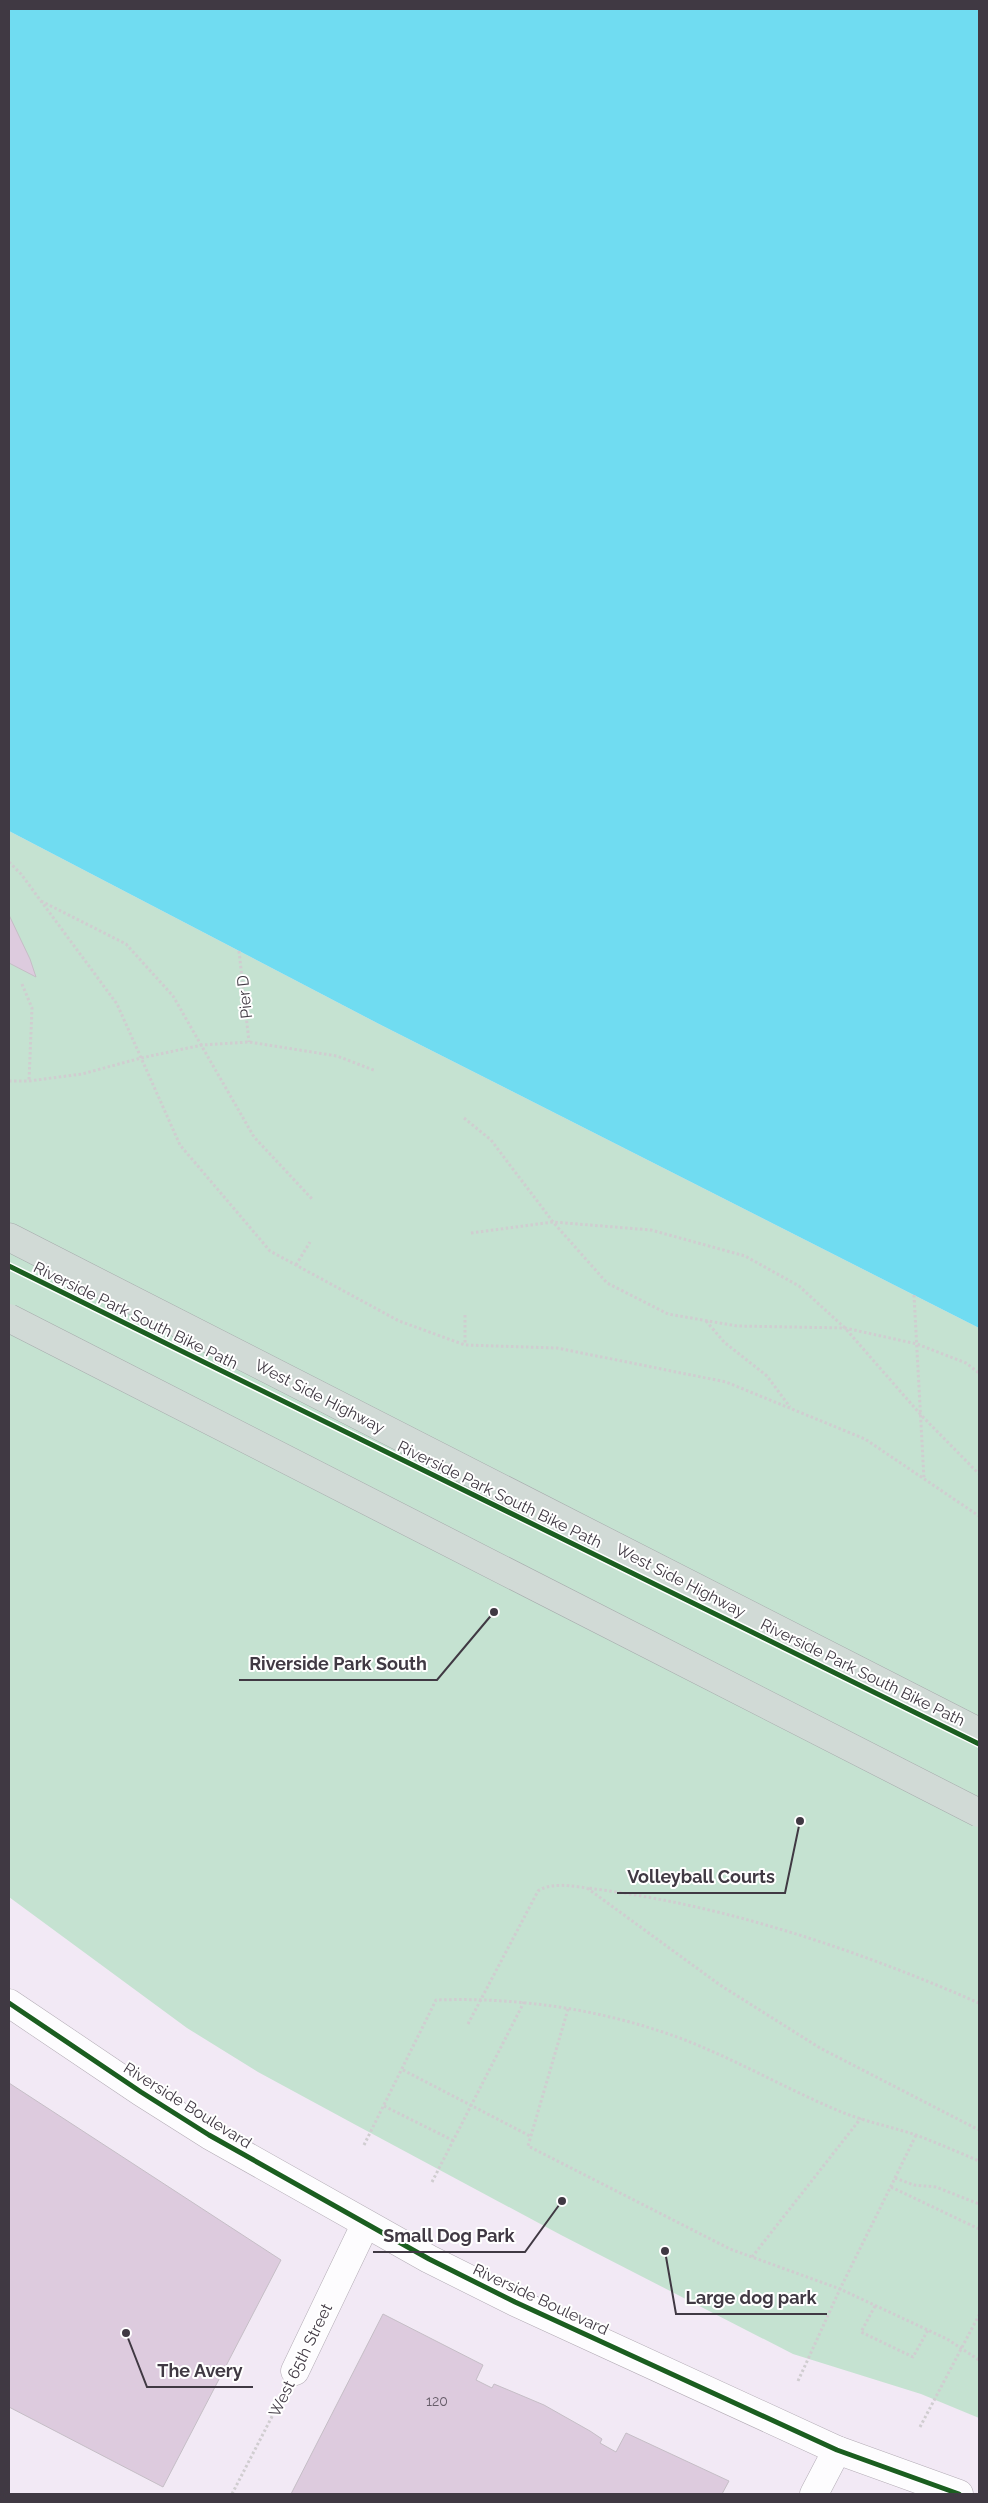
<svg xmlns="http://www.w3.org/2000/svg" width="988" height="2503" font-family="Raleway,sans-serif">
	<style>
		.green { fill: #c5e2d1 }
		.water { fill: #70dcf1 }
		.building { fill: #ddcbde; stroke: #c5bec6 }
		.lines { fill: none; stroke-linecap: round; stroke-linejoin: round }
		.street-casing { stroke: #b3acb5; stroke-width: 29 }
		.highway-casing { stroke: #a6abac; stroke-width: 29 }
		.path { stroke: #d0cdd0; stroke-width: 3; stroke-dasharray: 2.5 2.5; stroke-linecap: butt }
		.street { stroke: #fdfcfe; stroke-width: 28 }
		.highway { stroke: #d1dad6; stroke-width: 28 }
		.highway-bridge-casing { stroke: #a6abac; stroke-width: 29; stroke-linecap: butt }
		.highway-bridge { stroke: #d1dad6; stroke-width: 28 }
		.cycleway-casing { stroke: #fff; stroke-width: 8 }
		.cycleway { stroke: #1b5e20; stroke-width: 5 }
		.labels { text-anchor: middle; stroke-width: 4; stroke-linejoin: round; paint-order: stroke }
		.number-label { font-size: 14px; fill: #675e6a }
		.street-label { font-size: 16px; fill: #403943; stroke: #fff }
		.leader { fill: none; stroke: #403943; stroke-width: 2 }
		.callout-dot { fill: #403943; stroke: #fff; stroke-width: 2 }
		.callout-label { font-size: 18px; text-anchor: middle; font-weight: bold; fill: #403943; stroke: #fff; stroke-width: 4; stroke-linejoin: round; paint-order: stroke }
	</style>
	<rect width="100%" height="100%" fill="#f2e9f5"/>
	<polygon class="green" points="9,831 379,1024 979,1328 979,2418 921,2394 793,2354 561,2235 354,2124 258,2072 187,2028 9,1897"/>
	<polygon class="water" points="9,9 979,9 979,1328 379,1024 9,831"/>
	<g class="building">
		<polygon points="9,915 30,959 36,977 9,963"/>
		<polygon points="9,2083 281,2260 163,2487 9,2407"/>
		<polygon points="383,2314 483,2365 476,2380 492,2388 494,2384 506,2389 544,2405 590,2431 602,2439 600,2443 616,2452 626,2433 729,2481 722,2494 291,2494"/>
	</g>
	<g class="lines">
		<defs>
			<g id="street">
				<polyline points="9,2003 141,2092 209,2135 429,2259 515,2302 837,2450 959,2494"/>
				<polyline points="295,2371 365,2225"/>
				<polyline points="814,2494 837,2450"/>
			</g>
			<polyline id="highway" points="9,1237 979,1732"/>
		</defs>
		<use href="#street" class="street-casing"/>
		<use href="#highway" class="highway-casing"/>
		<g class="path">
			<polyline points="9,862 21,874 117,1004 180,1145 270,1251 399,1321 465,1345 557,1348 726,1382 865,1439 979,1516"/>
			<polyline points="41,901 126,944 173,996 254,1137 313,1200"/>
			<polyline points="239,951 249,1042"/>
			<polyline points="22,984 32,1008 29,1081"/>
			<polyline points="9,1081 29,1081 82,1074 141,1058 202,1045 249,1042 337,1056 376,1071"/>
			<polyline points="464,1118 491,1140 553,1222 607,1283 668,1314 737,1326 845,1328 917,1344 966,1363 979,1373"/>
			<polyline points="471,1233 553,1222 651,1230 745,1256 799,1286 845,1328 921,1415 979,1474"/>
			<polyline points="296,1265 310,1242"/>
			<polyline points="914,1295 924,1479"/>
			<polyline points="465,1315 465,1345"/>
			<polyline points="706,1321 724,1342 767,1376 790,1407"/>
			<path d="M979,2003C855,1949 722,1904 587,1888L720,1985L820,2048L979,2130"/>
			<polyline points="568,2009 528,2146 730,2249 840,2289 947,2339 979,2360"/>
			<path d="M468,2024L538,1891C551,1882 572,1886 587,1888"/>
			<polyline points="403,2070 530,2136"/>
			<polyline points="384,2106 454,2141"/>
			<path d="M364,2145L436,2000C521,1997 606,2010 685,2040C739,2061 790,2091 844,2113C867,2122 892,2127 916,2135C937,2143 958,2152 979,2161"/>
			<polyline points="895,2178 916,2135"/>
			<polyline points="432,2182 524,2002"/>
			<polyline points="891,2187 979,2229"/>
			<polyline points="752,2257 861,2118"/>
			<polyline points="875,2306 861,2332 913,2357 928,2330"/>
			<polyline points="798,2381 840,2289 895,2178 914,2185 936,2187 979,2204"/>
			<polyline points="920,2427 979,2315"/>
			<polyline points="232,2494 279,2403"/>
		</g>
		<use href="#street" class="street"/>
		<use href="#highway" class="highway"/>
		<defs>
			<polyline id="highway-bridge" points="9,1318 979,1813"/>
		</defs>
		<use href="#highway-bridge" class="highway-bridge-casing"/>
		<use href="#highway-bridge" class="highway-bridge"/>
		<defs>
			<g id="cycleway">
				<polyline points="9,1266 979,1744"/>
				<polyline points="9,2003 141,2092 209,2135 429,2259 515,2302 837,2450 959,2494"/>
			</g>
		</defs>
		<use href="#cycleway" class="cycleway-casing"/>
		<use href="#cycleway" class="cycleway"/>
	</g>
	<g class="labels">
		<g class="number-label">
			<text x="437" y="2406">120</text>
		</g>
		<g class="street-label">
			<text transform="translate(244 997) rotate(-96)" y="6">Pier D</text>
			<text transform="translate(136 1315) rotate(26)" y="6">Riverside Park South Bike Path</text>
			<text transform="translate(320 1396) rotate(27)" y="6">West Side Highway</text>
			<text transform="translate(500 1494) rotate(26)" y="6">Riverside Park South Bike Path</text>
			<text transform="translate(681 1580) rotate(27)" y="6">West Side Highway</text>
			<text transform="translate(863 1672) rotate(26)" y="6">Riverside Park South Bike Path</text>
			<text transform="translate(188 2105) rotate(32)" y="6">Riverside Boulevard</text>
			<text transform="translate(541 2299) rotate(25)" y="6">Riverside Boulevard</text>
			<text transform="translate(300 2360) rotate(-64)" y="6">West 65th Street</text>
		</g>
	</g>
	<path class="leader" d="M494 1612L437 1680H239M800 1821L785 1893H617M562 2201L525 2252H373M665 2251L676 2314H827M126 2333L147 2387H253"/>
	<g class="callout-dot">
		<circle cx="494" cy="1612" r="5"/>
		<circle cx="800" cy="1821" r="5"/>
		<circle cx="562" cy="2201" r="5"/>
		<circle cx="665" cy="2251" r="5"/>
		<circle cx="126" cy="2333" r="5"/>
	</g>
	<g class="callout-label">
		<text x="338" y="1670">Riverside Park South</text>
		<text x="701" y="1883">Volleyball Courts</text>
		<text x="449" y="2242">Small Dog Park</text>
		<text x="751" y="2304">Large dog park</text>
		<text x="200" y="2377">The Avery</text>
	</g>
	<rect width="988" height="2503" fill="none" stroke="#403943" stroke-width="20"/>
</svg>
